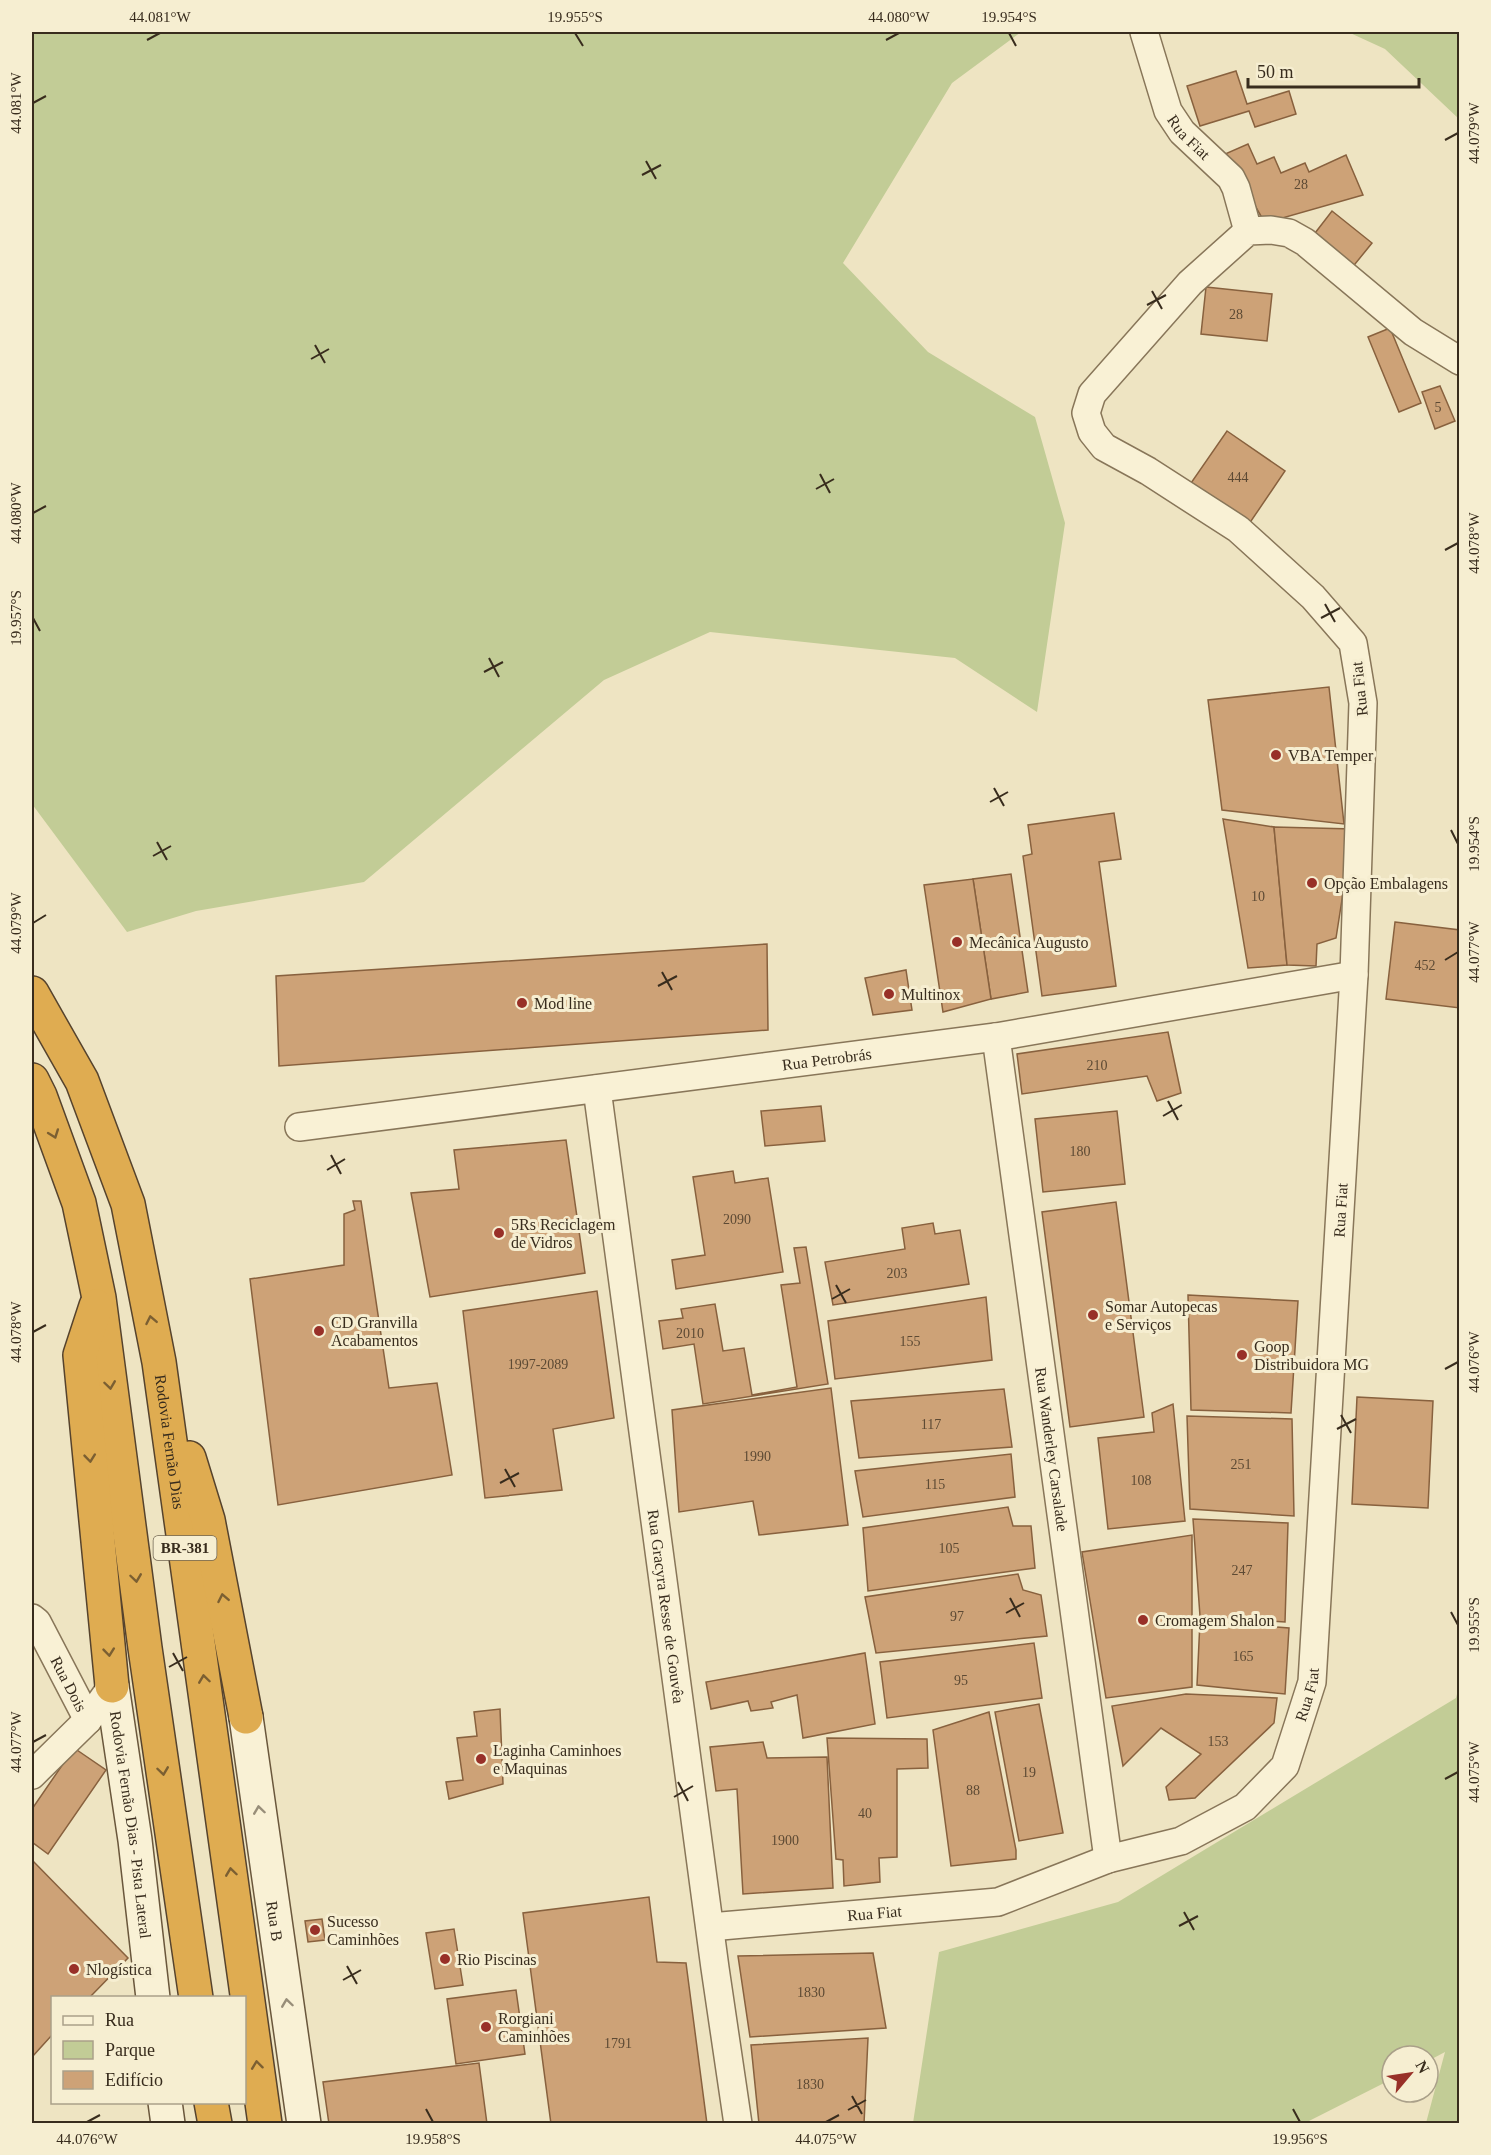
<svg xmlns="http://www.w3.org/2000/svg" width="1491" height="2155" font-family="'Times New Roman',serif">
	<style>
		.green { fill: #c2cc96 }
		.building { fill: #cda277; stroke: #88613e; stroke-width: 1.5 }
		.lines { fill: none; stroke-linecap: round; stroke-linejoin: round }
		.street-casing { stroke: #887659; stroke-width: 30 }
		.secondary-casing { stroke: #6a573c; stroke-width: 36 }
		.highway-casing { stroke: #56432d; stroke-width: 36 }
		.street { stroke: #f9f1d5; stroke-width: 27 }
		.secondary { stroke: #f9f1d5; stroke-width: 33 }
		.highway { stroke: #dfac51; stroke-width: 33 }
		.oneway { stroke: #7b5f32 }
		.oneway2 { stroke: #988e79 }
		.ticks { fill: none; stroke: #382c1d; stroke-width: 2 }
		.poi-dot { fill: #983028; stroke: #f6eed1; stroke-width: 2 }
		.labels { text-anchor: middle; stroke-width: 6; stroke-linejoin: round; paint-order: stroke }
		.number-label { font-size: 14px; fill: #5d4a34 }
		.shield { fill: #f6eed1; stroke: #716653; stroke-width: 1.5 }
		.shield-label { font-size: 15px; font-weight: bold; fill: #382c1d }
		.street-label { font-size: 16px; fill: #382c1d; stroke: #f6eed1 }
		.poi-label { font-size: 16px; fill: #382c1d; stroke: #f6eed1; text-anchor: start }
		.neatline { fill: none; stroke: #382c1d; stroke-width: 2 }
		.ticks-label { font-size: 15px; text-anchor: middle; fill: #382c1d }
	</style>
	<rect width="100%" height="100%" fill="#eee4c2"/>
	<g class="green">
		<polygon points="32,32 1021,32 952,83 843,263 928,352 1035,417 1065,523 1037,712 955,658 710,632 604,680 364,882 196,911 127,932 32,804"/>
		<polygon points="1348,32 1459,32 1459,119 1385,49"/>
		<polygon points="1459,1686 1459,2123 1426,2123 1445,2052 1428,2061 1428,2056 1392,2056 1392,2079 1305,2123 913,2123 939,1952 1118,1902 1456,1698"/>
	</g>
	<g class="building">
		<polygon points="1236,71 1247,104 1289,91 1296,114 1255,127 1249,111 1200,126 1187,86"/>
		<polygon points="1248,144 1257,164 1274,157 1281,173 1305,163 1309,172 1346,155 1363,195 1265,223 1225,154"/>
		<polygon points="1332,211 1372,243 1351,269 1312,237"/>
		<polygon points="1206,287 1272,294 1267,341 1201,334"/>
		<polygon points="1390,328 1421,403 1399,412 1368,337"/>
		<polygon points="1440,386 1455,421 1435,429 1422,392"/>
		<polygon points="1227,431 1285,471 1249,524 1191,483"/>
		<polygon points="1329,687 1344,824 1222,810 1208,700"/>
		<polygon points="1114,813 1121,859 1099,862 1116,986 1042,996 1023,856 1032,854 1028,825"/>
		<polygon points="1223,819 1274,827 1287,965 1248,968"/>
		<polygon points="1274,827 1353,829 1336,938 1317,944 1316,966 1287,965"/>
		<polygon points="1011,874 1028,992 991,999 973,879"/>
		<polygon points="973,879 991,999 943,1012 924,885"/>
		<polygon points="1395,922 1460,930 1460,1008 1386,999"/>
		<polygon points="767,944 768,1030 279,1066 276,976"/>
		<polygon points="906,970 912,1010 873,1015 865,978"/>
		<polygon points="1168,1032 1181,1093 1157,1101 1147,1076 1022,1094 1017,1054"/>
		<polygon points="821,1106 825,1141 765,1146 761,1111"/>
		<polygon points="1117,1111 1125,1184 1043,1192 1035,1119"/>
		<polygon points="566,1140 585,1273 430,1297 411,1193 459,1189 454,1150"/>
		<polygon points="733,1171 735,1183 768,1178 783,1272 676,1289 672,1260 705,1255 693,1177"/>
		<polygon points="353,1201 361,1201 389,1388 437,1383 452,1475 278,1505 250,1279 344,1265 344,1214 355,1210"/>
		<polygon points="1116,1202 1144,1417 1070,1427 1042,1212"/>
		<polygon points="933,1223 935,1234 960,1230 969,1284 833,1305 825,1262 905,1249 902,1228"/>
		<polygon points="806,1247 828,1384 703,1404 694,1344 663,1349 659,1321 683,1318 681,1309 715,1304 723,1351 744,1348 752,1395 797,1387 781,1285 800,1283 794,1248"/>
		<polygon points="597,1291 614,1418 553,1429 562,1490 485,1498 463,1311"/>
		<polygon points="1188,1295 1298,1301 1291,1413 1191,1410"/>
		<polygon points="986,1297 992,1360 835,1379 828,1321"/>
		<polygon points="831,1388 848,1525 759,1535 753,1501 679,1512 672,1410"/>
		<polygon points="1004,1389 1012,1447 859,1458 851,1401"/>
		<polygon points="1357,1397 1433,1401 1428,1508 1352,1504"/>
		<polygon points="1173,1404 1185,1521 1108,1529 1098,1438 1154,1432 1152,1413"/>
		<polygon points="1187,1416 1292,1419 1294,1516 1190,1509"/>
		<polygon points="1011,1454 1015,1497 863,1517 855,1471"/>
		<polygon points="1008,1507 1013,1526 1031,1526 1035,1568 868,1591 863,1528"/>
		<polygon points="1193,1519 1288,1523 1285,1622 1200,1616"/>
		<polygon points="1192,1535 1192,1687 1106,1698 1082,1552"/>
		<polygon points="1018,1574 1023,1590 1041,1595 1047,1636 876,1653 865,1597"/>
		<polygon points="1200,1621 1289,1628 1285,1694 1197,1685"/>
		<polygon points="1034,1643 1042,1698 887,1718 880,1662"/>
		<polygon points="865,1653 875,1724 803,1738 797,1695 771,1702 773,1708 751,1711 748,1701 711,1709 706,1682"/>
		<polygon points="1186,1694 1277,1698 1274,1723 1195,1798 1169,1800 1166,1787 1201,1754 1161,1728 1123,1766 1112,1706"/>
		<polygon points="1039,1704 1063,1833 1019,1841 995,1712"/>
		<polygon points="500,1709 503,1784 449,1799 446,1782 463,1780 457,1738 477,1736 474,1712"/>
		<polygon points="989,1712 1016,1850 1016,1859 951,1866 933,1730"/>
		<polygon points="827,1738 927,1739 928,1768 897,1769 897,1857 879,1858 880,1882 844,1886 843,1860 836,1859"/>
		<polygon points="763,1742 767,1758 827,1757 833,1888 743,1894 737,1789 716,1791 710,1747"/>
		<polygon points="74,1748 106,1770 48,1854 32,1842 32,1809"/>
		<polygon points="32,1860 128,1958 89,1998 52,1998 52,2035 32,2057"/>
		<polygon points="649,1897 657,1962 686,1963 707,2124 551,2124 523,1913"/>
		<polygon points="322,1919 325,1940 308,1942 305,1921"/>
		<polygon points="454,1929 463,1985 435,1989 426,1933"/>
		<polygon points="873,1953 886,2028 750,2037 738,1956"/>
		<polygon points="516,1990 525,2054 456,2064 447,1999"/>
		<polygon points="868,2038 864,2124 759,2124 751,2045"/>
		<polygon points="479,2063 487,2124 329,2124 323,2082"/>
	</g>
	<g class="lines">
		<defs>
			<g id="street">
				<path id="s1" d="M1144,32L1168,111L1182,132L1231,178L1236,188L1248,231"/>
				<path id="s2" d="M996,1037L1108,1859"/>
				<path id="s3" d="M597,1089L715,1968L738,2124"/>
				<path id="s4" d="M299,1127L996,1037L1354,975"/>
				<path id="s5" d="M32,1618L37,1622L88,1720"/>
				<polyline points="32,1775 88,1720 112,1686"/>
				<path id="s6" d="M710,1927L998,1902L1108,1859L1181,1841L1245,1807L1285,1766L1312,1682L1354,975L1363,703L1353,643L1313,597L1238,529L1148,471L1104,447L1092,432L1086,413L1092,394L1190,283L1248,231L1271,230L1289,233L1305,242L1413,332L1460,361"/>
			</g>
			<g id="secondary">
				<path id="s7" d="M112,1686L135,1840L153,1998"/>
				<path id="s8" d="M246,1717L304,2124"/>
				<polyline points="165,2102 168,2124"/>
			</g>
			<g id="highway">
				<path id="s9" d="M32,993L82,1081L128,1204L159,1362L265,2124"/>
				<polyline points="32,1080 40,1096 79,1203 99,1298 145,1648 196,1998"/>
				<polyline points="96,1306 80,1355 112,1686"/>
				<polyline points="189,1458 208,1520 246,1717"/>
				<polyline points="211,2102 215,2124"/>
			</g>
		</defs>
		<use href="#street" class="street-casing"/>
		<use href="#secondary" class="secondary-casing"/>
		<use href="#highway" class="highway-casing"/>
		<use href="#street" class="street"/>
		<use href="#secondary" class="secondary"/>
		<use href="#highway" class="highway"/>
	</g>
	<defs><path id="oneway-chevron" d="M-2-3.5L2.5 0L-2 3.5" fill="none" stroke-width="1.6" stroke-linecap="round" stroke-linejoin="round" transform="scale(1.5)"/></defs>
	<g class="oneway">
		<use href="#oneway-chevron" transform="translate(54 1134) rotate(70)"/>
		<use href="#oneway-chevron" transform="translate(151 1320) rotate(-101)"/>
		<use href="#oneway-chevron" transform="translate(110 1385) rotate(82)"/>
		<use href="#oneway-chevron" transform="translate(90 1458) rotate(84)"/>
		<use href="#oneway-chevron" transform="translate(136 1578) rotate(82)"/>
		<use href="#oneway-chevron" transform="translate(223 1598) rotate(-101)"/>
		<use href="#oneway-chevron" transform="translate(109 1652) rotate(84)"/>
		<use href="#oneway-chevron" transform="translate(204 1679) rotate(-98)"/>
		<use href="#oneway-chevron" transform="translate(163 1771) rotate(82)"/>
		<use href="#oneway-chevron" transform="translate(231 1872) rotate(-98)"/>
		<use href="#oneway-chevron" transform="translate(257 2065) rotate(-97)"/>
	</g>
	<g class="oneway2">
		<use href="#oneway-chevron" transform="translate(259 1810) rotate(-98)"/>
		<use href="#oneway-chevron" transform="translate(287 2003) rotate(-98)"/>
	</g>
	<path class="ticks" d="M575,33L583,46M1009,33L1016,46M147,40L160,33M886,40L899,33M33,103L46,96M1445,140L1458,133M646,161L656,179M642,175L661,165M1152,291L1162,309M1147,305L1166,295M315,345L325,363M311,359L329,349M820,474L830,493M816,489L834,479M33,513L46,506M1445,550L1458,543M1325,604L1335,622M33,618L40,631M1321,618L1340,608M489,658L499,677M484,672L503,662M994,788L1004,806M990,802L1008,792M1451,830L1458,844M157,842L167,860M153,856L171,846M33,923L46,915M1445,960L1458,952M662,972L672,990M658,986L677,976M1168,1101L1178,1120M1163,1116L1182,1105M331,1155L341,1174M327,1170L345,1159M836,1285L846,1303M832,1299L850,1289M33,1332L46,1325M1445,1369L1458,1362M1341,1415L1351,1433M1337,1429L1356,1419M505,1469L515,1487M500,1483L519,1473M1010,1598L1020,1617M1451,1612L1458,1625M1006,1613L1024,1603M173,1653L183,1671M169,1667L187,1657M33,1742L46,1735M1445,1779L1458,1772M678,1782L688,1801M674,1797L693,1786M1184,1912L1194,1930M1179,1926L1198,1916M347,1966L357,1984M343,1980L361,1970M852,2096L862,2114M426,2109L433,2122M1293,2109L1300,2122M848,2110L866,2100M87,2122L100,2115M826,2122L839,2115"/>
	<g class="poi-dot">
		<circle cx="1276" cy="755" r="6"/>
		<circle cx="1312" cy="883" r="6"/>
		<circle cx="957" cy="942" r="6"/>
		<circle cx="889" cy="994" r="6"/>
		<circle cx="522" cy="1003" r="6"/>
		<circle cx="499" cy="1233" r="6"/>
		<circle cx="1093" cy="1315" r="6"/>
		<circle cx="319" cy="1331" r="6"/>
		<circle cx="1242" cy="1355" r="6"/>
		<circle cx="1143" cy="1620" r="6"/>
		<circle cx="481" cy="1759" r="6"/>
		<circle cx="315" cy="1930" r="6"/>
		<circle cx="445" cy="1959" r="6"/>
		<circle cx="74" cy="1969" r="6"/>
		<circle cx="486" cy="2027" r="6"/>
	</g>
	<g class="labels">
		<g class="number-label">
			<text x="1301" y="189">28</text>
			<text x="1236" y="319">28</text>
			<text x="1438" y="412">5</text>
			<text x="1238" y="482">444</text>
			<text x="1258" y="901">10</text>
			<text x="1425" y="970">452</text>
			<text x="1097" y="1070">210</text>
			<text x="1080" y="1156">180</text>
			<text x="737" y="1224">2090</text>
			<text x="897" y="1278">203</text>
			<text x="690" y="1338">2010</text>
			<text x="910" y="1346">155</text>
			<text x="538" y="1369">1997-2089</text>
			<text x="931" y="1429">117</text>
			<text x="757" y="1461">1990</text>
			<text x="1241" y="1469">251</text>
			<text x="1141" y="1485">108</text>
			<text x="935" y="1489">115</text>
			<text x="949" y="1553">105</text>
			<text x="1242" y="1575">247</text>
			<text x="957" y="1621">97</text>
			<text x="1243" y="1661">165</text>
			<text x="961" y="1685">95</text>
			<text x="1218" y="1746">153</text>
			<text x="1029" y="1777">19</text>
			<text x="973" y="1795">88</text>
			<text x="865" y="1818">40</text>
			<text x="785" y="1845">1900</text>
			<text x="811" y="1997">1830</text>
			<text x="618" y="2048">1791</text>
			<text x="810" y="2089">1830</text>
		</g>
		<rect class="shield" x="153.5" y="1536" width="63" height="24" rx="4.5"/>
		<g class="shield-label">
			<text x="185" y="1553">BR-381</text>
		</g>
		<g class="street-label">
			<text dy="6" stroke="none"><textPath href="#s1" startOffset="116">Rua Fiat</textPath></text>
			<text transform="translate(1359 689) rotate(-96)" y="6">Rua Fiat</text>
			<text dy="6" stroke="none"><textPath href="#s4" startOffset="532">Rua Petrobrás</textPath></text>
			<text dy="6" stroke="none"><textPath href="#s6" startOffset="1173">Rua Fiat</textPath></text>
			<text dy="6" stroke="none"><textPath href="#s9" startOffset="474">Rodovia Fernão Dias</textPath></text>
			<text dy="6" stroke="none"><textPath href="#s2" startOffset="416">Rua Wanderley Carsalade</textPath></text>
			<text dy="6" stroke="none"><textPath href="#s3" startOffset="522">Rua Gracyra Resse de Gouvêa</textPath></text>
			<text dy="6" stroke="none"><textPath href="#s5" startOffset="76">Rua Dois</textPath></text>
			<text dy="6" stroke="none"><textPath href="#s6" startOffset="687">Rua Fiat</textPath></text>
			<text dy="6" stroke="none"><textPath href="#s7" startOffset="140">Rodovia Fernão Dias - Pista Lateral</textPath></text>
			<text dy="6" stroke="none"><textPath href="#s6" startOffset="165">Rua Fiat</textPath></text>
			<text dy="6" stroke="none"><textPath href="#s8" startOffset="206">Rua B</textPath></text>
		</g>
		<g class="poi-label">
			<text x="1288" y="761">VBA Temper</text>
			<text x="1324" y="889">Opção Embalagens</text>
			<text x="969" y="948">Mecânica Augusto</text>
			<text x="901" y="1000">Multinox</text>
			<text x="534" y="1009">Mod line</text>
			<text x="511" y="1230">5Rs Reciclagem<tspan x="511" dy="18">de Vidros</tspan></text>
			<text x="1105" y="1312">Somar Autopecas<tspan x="1105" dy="18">e Serviços</tspan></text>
			<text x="331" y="1328">CD Granvilla<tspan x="331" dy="18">Acabamentos</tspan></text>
			<text x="1254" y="1352">Goop<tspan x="1254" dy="18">Distribuidora MG</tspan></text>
			<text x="1155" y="1626">Cromagem Shalon</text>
			<text x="493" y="1756">Laginha Caminhoes<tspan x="493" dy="18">e Maquinas</tspan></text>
			<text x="327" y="1927">Sucesso<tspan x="327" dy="18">Caminhões</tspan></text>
			<text x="457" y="1965">Rio Piscinas</text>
			<text x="86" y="1975">Nlogística</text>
			<text x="498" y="2024">Rorgiani<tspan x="498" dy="18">Caminhões</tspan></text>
		</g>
	</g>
	<rect width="1491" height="2155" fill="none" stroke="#f6eed1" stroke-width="66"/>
	<rect x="51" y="1996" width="195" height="108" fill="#f6eed1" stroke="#aaa089" stroke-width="1.5"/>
	<rect x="63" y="2016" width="30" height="9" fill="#f9f1d5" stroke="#aaa089" stroke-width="1.5"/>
	<text x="105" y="2026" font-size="18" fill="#382c1d">Rua</text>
	<rect x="63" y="2041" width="30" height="18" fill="#c2cc96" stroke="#aaa089" stroke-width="1.5"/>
	<text x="105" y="2056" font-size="18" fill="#382c1d">Parque</text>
	<rect x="63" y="2071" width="30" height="18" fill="#cda277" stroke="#aaa089" stroke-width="1.5"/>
	<text x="105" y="2086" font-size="18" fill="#382c1d">Edifício</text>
	<g transform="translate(1410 2074) rotate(61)"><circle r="28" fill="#f6eed1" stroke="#aaa089" stroke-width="1.5"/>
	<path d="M0-4.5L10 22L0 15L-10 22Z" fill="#983028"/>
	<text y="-9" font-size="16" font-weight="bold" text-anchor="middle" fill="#382c1d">N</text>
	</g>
	<path d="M1248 78v9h171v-9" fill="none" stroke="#382c1d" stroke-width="3"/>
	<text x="1257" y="78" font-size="18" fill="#382c1d" stroke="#f6eed1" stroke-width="4.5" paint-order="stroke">50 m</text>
	<rect x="33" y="33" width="1425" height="2089" class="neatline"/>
	<g class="ticks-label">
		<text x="160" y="22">44.081°W</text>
		<text x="575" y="22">19.955°S</text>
		<text x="899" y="22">44.080°W</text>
		<text x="1009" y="22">19.954°S</text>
		<text transform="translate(16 103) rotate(-90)" y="5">44.081°W</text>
		<text transform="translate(1474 133) rotate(-90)" y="5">44.079°W</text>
		<text transform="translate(16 513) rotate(-90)" y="5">44.080°W</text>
		<text transform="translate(1474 543) rotate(-90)" y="5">44.078°W</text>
		<text transform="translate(16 618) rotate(-90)" y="5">19.957°S</text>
		<text transform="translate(1474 844) rotate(-90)" y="5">19.954°S</text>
		<text transform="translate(16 923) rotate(-90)" y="5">44.079°W</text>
		<text transform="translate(1474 952) rotate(-90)" y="5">44.077°W</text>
		<text transform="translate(16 1332) rotate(-90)" y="5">44.078°W</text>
		<text transform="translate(1474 1362) rotate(-90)" y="5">44.076°W</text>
		<text transform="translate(1474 1625) rotate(-90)" y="5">19.955°S</text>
		<text transform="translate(16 1742) rotate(-90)" y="5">44.077°W</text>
		<text transform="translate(1474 1772) rotate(-90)" y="5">44.075°W</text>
		<text x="87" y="2144">44.076°W</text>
		<text x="433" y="2144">19.958°S</text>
		<text x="826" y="2144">44.075°W</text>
		<text x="1300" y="2144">19.956°S</text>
	</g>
</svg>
